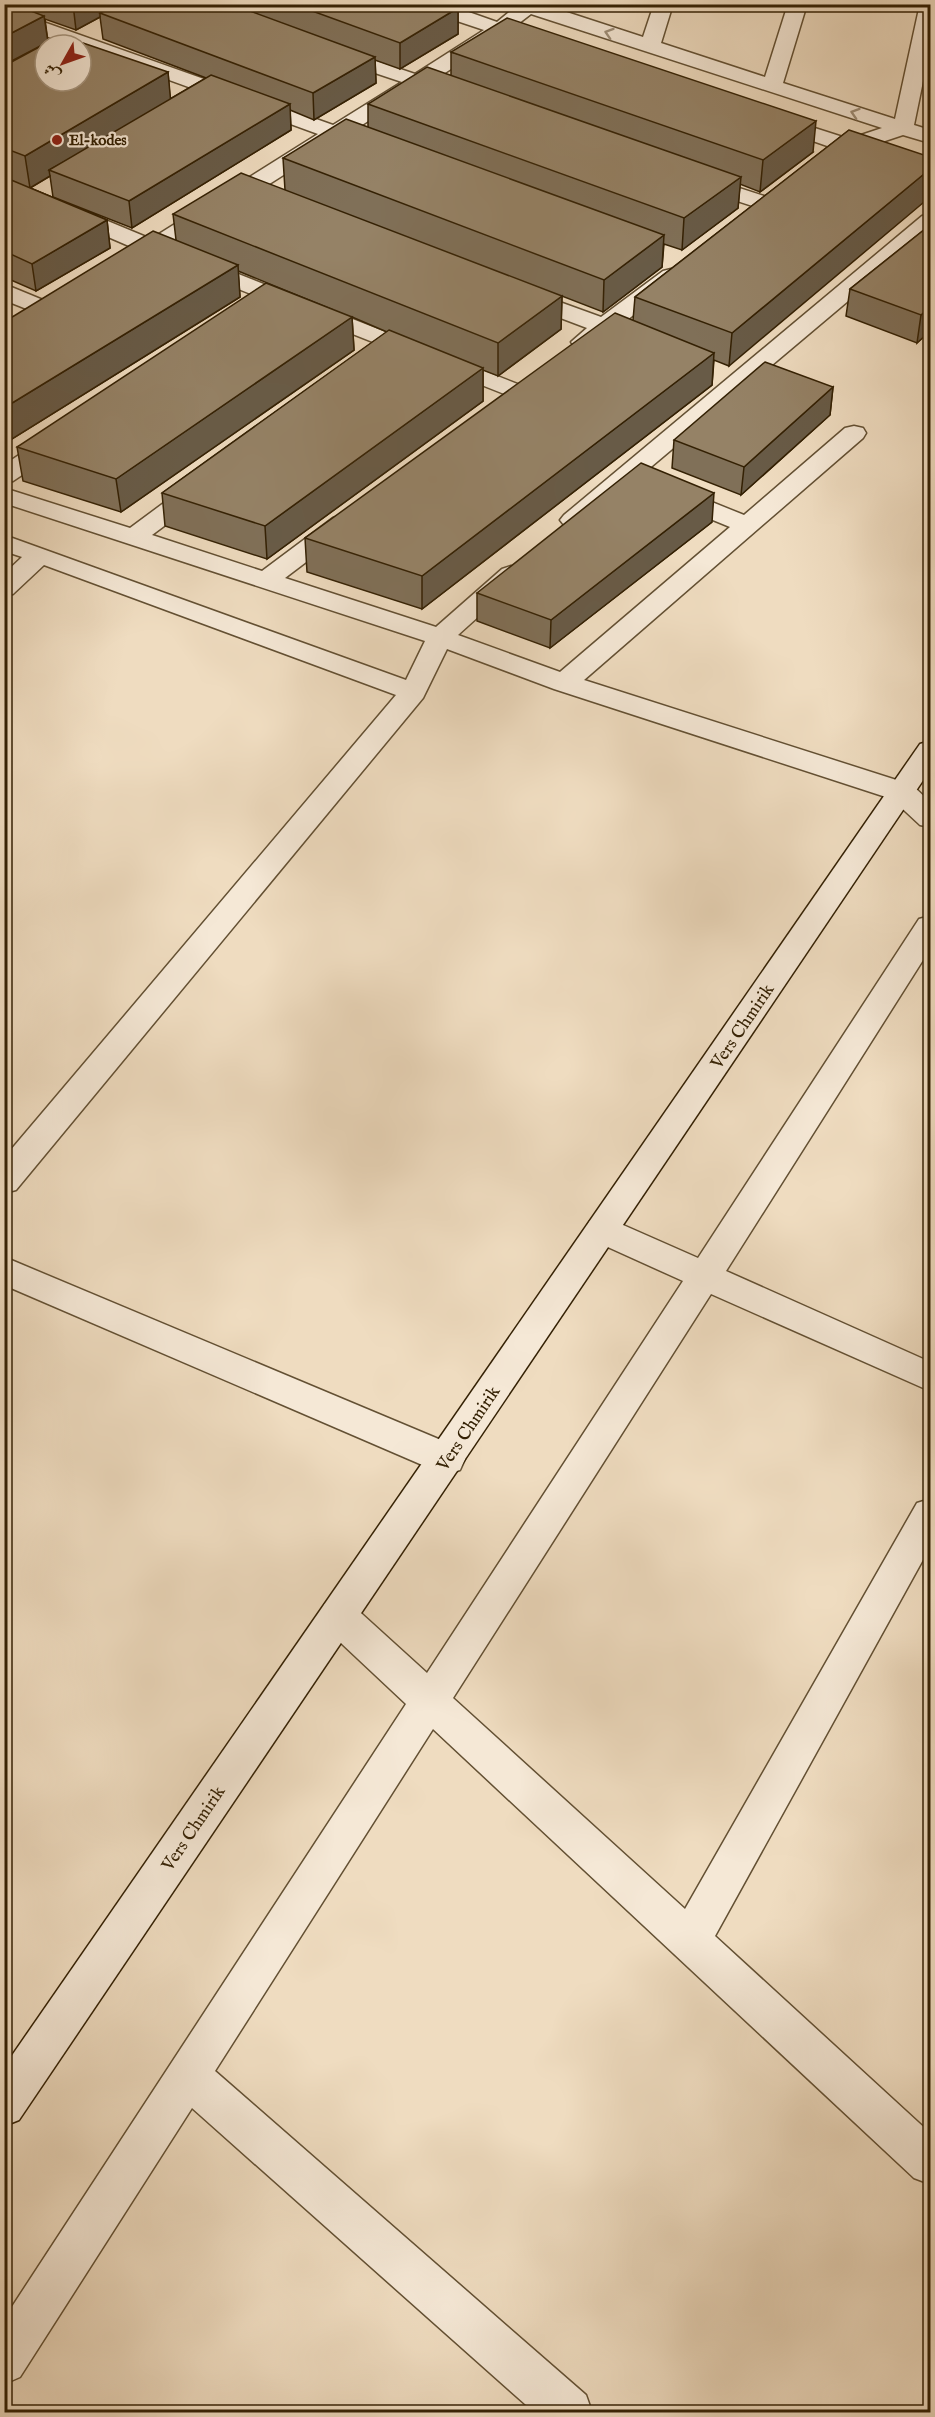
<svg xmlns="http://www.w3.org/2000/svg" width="935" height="2417" font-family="'IM FELL English',Amiri,serif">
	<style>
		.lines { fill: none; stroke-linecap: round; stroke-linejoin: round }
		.street-casing { stroke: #635033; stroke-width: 3 }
		.secondary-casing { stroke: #342104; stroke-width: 3 }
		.street { fill: #f5e8d6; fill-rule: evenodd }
		.secondary { fill: #f5e8d6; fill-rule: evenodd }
		.wall { fill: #807058; stroke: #342104; stroke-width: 1.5 }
		.shaded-wall { fill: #685b47; stroke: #342104; stroke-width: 1.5 }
		.building { fill: #958266; stroke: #342104; stroke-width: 1.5 }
		.oneway { stroke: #9e8e78 }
		.poi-dot { fill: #8f2418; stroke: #f5e8d6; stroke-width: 2 }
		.labels { text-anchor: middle; stroke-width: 4.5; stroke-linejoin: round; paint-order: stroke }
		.far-poi-label { font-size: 15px; font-weight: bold; fill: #342104; stroke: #f5e8d6; text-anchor: start }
		.street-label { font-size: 18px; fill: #342104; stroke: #f5e8d6 }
	</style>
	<rect width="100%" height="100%" fill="#efdcc0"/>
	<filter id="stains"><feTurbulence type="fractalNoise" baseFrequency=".00333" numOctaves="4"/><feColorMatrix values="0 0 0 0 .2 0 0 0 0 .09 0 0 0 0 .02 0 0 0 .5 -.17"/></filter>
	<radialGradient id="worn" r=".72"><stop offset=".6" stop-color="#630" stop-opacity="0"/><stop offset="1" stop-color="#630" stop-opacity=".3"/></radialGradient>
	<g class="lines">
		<defs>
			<g id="street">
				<polygon points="416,4 446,4 497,22 514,8 512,4 542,4 643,37 654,4 673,4 661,43 765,77 788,4 807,4 783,83 895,119 920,4 930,4 930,47 914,125 930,130 930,143 903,135 870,146 930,166 930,179 852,154 841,161 827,161 823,157 833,148 764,124 761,120 764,116 771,114 849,139 882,128 531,14 514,27 525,34 522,38 515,40 502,36 434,80 443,86 440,90 433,92 420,88 351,132 377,142 380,146 377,150 370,152 337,141 170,247 525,387 529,392 525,397 517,399 155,256 140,266 124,266 121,261 136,249 4,192 4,178 151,239 318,134 81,48 81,45 71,45 4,21 4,8 333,125 402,82 327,57 324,53 327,49 341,49 415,74 484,30 418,8"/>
				<polygon points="696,174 776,200 779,205 776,210 768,211 688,185 685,180 688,175"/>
				<polygon points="930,214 930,232 582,525 573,528 564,525 560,520 564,515 922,216"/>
				<path d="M671,269L679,271L682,276L621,325L631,332L627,337L619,339L607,335C596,343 589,350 575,347L571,342L587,328L513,300L510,295L513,290L521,288L601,317L663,271Z"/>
				<polygon points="4,284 60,307 63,312 60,317 52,319 4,300"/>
				<polygon points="854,426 863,428 866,433 863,438 584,680 912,785 930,802 930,827 920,825 892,799 554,689 447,649 423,698 16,1190 4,1193 4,1158 396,695 44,565 13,594 4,596 4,574 22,557 4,551 4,535 406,680 425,641 4,503 4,488 130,528 192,482 201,480 210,482 213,487 210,492 152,535 262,571 333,518 342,515 351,518 355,523 351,528 285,578 436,627 502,569 511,566 520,569 524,574 520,579 458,635 560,672 730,527 664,500 661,495 664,490 673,488 682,490 744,515 845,428"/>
				<polygon points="58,433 67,435 70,440 67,445 13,481 4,483 4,465 49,435"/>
				<polygon points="930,916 930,949 726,1271 930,1362 930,1391 711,1294 453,1698 685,1909 917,1503 930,1499 930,1547 715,1936 930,2133 930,2184 914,2178 433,1729 215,2071 586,2395 592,2412 534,2412 192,2108 20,2377 4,2384 4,2319 406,1704 325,1628 319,1616 325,1604 338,1600 351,1604 427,1673 683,1281 590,1239 585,1230 590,1221 602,1217 614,1221 698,1258 919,919"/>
				<polygon points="4,1257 460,1448 465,1459 460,1470 447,1474 434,1470 4,1285"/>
			</g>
			<polygon id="secondary" points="930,741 930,770 19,2120 4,2126 4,2067 920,744"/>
		</defs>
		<use href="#street" class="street-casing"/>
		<use href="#secondary" class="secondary-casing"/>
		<use href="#street" class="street"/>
		<use href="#secondary" class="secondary"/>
	</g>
	<g class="wall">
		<polygon points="4,4 447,4 458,8 458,34 400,69 375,60 376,83 314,120 290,110 291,130 132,228 53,197 50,176 30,188 107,220 110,248 36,291 4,277 4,66 45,81 168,72 170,99 206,78 103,39 100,17 76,30 45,19 48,42"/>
		<polygon points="451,52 813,152 760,192 740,184 738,208 682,250 664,244 662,267 603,312 562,296 561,329 498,376 483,370 483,401 267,559 165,526 162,493 387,332 352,317 354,350 121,512 23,481 17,447 331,309 238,271 240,297 4,444 4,322 176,240 173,214 285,190 283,158 368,127 368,104 451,75"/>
		<polygon points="849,130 729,366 714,360 712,385 422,609 307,572 305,538 633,320 635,297"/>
		<polygon points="930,225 930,331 917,343 846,316 850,289"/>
		<polygon points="833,387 830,415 741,495 672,468 674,440"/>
		<polygon points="712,522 550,648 477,621 477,593"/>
	</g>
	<g class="shaded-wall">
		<polygon points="73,4 123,4 100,13 100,17 76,30"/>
		<polygon points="458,8 458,34 400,69 400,43"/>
		<polygon points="44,16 48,42 4,65 4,37"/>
		<polygon points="375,57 376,83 314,120 313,93"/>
		<polygon points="168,72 171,104 49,170 50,176 30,188 25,156"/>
		<polygon points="290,104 291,130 132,228 129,201"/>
		<polygon points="816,121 813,152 760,192 763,160"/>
		<polygon points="930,169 930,197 729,366 732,333"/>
		<polygon points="741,177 738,208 682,250 684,218"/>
		<polygon points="107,220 110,248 36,291 32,264"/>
		<polygon points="664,235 662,267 603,312 604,280"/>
		<polygon points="238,265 240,297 4,444 4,408"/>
		<polygon points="4,286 5,286 10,313 4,316"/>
		<polygon points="562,296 561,329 498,376 498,343"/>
		<polygon points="930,307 930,331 917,343 921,315"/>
		<polygon points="352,317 354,350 121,512 116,479"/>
		<polygon points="714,353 712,385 422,609 422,576"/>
		<polygon points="483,368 483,401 267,559 265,526"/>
		<polygon points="833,387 830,415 741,495 744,467"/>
		<polygon points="714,493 712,522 550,648 551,620"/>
	</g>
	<g class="building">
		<polygon points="4,4 13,4 44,16 4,37"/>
		<polygon points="116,4 231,4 375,57 313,93 100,13"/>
		<polygon points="293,4 447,4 458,8 400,43"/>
		<polygon points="507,18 816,121 763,160 451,52"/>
		<polygon points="83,43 168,72 25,156 4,148 4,66 41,46 45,48 45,81 81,81 81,45 79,45"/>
		<polygon points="427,67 741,177 684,218 368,104"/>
		<polygon points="211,75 290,104 129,201 49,170"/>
		<polygon points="346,119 664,235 604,280 283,158"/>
		<polygon points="849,130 930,157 930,169 732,333 635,297"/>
		<polygon points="241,173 562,296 498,343 173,214"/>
		<polygon points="4,177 107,220 32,264 4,251"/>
		<polygon points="930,225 930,307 921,315 850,289"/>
		<polygon points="153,231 238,265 4,408 4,322"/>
		<polygon points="266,283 352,317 116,479 17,447"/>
		<polygon points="615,313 714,353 422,576 305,538"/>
		<polygon points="389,330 483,368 265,526 162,493"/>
		<polygon points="765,362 833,387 744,467 674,440"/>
		<polygon points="641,463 714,493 551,620 477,593"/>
	</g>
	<defs><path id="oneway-chevron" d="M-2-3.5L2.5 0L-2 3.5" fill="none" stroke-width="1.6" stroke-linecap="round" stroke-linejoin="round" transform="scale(1.5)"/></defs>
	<g class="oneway">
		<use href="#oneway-chevron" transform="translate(609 33) rotate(-162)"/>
		<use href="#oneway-chevron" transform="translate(855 113) rotate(-162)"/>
	</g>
	<circle class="poi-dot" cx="57" cy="140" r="6"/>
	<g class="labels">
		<g class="far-poi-label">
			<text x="69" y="145">El-kodes</text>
		</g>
		<g class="street-label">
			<text transform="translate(742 1026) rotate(-56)" y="6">Vers Chmirik</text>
			<text transform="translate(468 1428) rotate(-56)" y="6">Vers Chmirik</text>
			<text transform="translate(193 1828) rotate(-56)" y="6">Vers Chmirik</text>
		</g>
	</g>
	<rect width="935" height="2417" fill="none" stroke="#efdcc0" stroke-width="24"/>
	<rect x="6" y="6" width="923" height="2405" fill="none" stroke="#342104" stroke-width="3"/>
	<rect x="12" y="12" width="911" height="2393" fill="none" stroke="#342104" stroke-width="1.5"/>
	<g transform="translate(63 63) rotate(230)"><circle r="28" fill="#f5e8d6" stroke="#a89882" stroke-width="1.5"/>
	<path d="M0-4.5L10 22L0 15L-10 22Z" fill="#8f2418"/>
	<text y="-9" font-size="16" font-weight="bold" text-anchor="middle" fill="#342104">ش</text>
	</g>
	<rect width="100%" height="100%" filter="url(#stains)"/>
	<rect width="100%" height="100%" fill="url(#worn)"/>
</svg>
